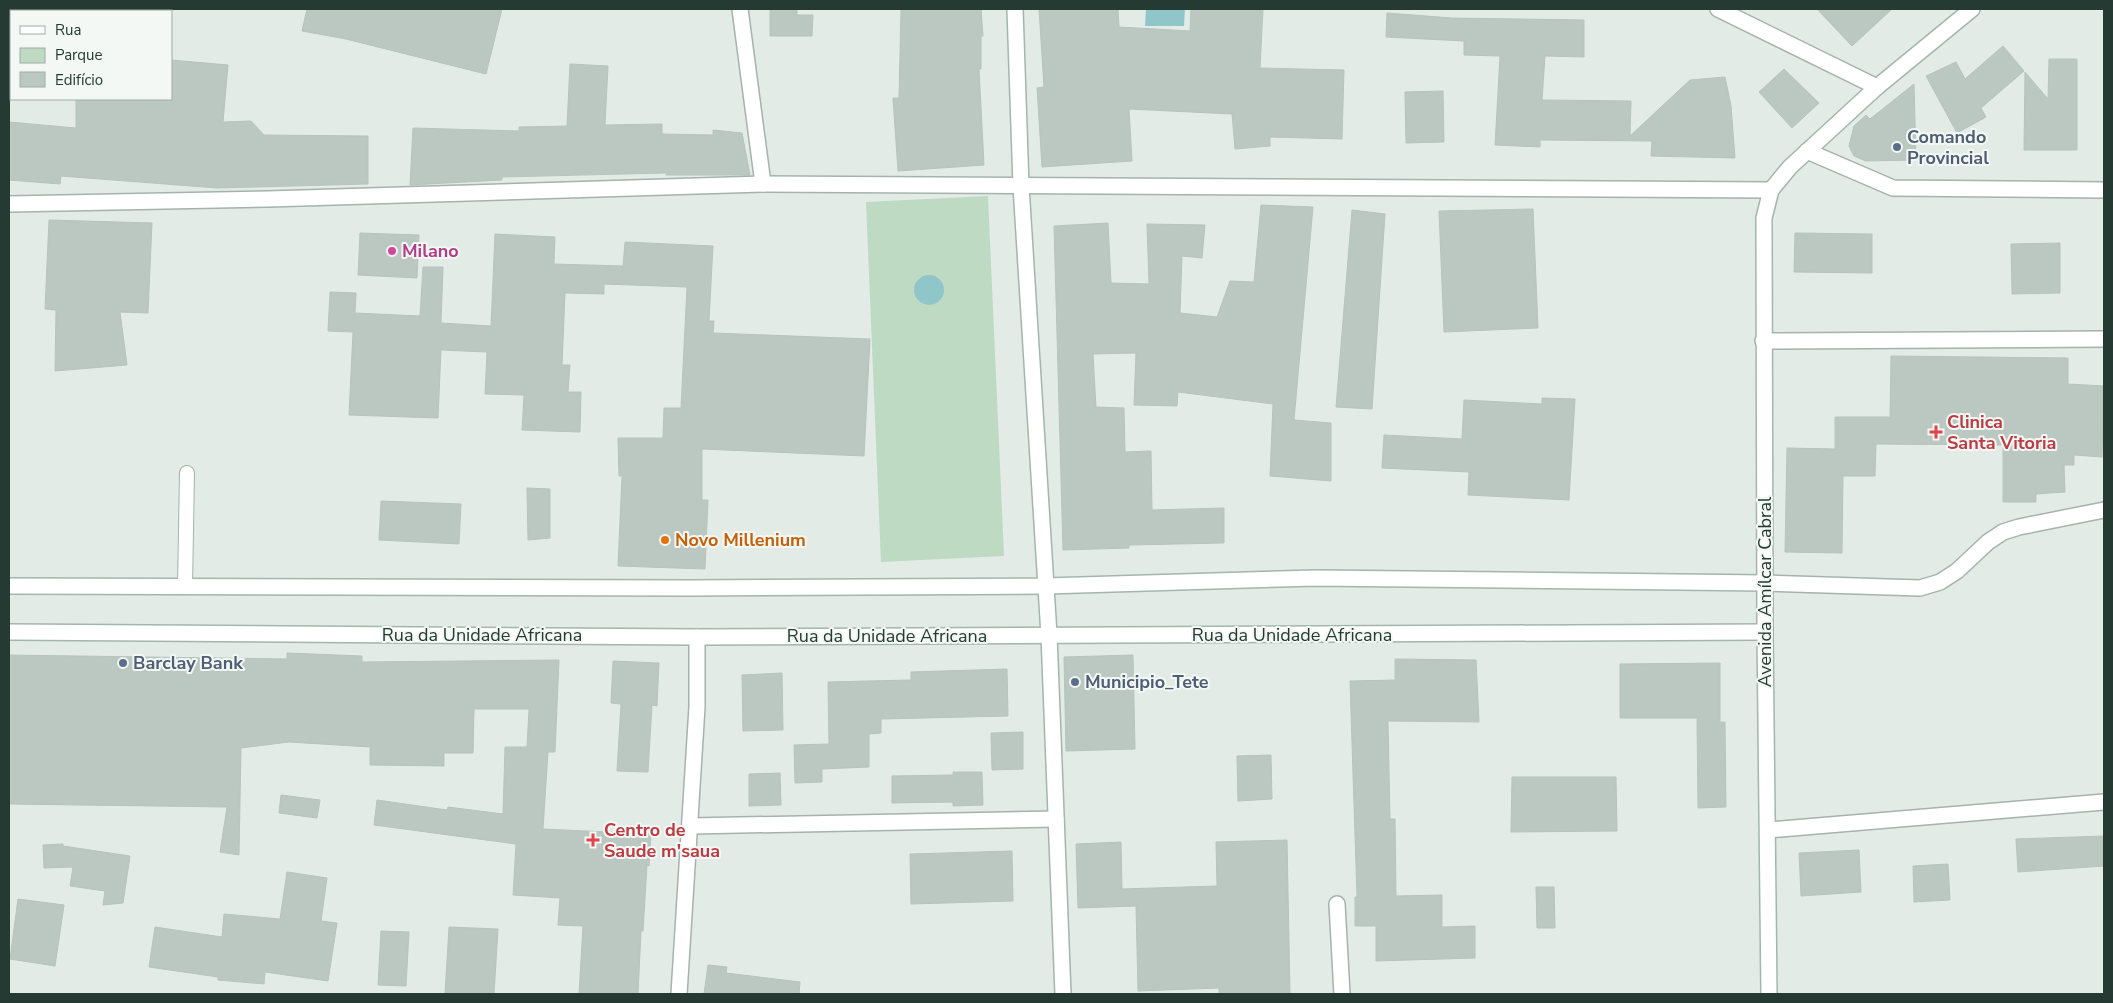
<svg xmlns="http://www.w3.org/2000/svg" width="2113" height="1003" font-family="'Nunito Sans',sans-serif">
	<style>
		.green { fill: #bedac3 }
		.water { fill: #90c6ca }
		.building { fill: #bbc8c2; stroke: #b6c4bd }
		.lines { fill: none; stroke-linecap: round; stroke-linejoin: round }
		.lane-casing { stroke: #a6b2ad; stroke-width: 16 }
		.street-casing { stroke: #a6b2ad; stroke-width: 18 }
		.secondary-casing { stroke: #a2b6ad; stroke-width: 18 }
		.lane { stroke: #fff; stroke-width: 14 }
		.street { stroke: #fff; stroke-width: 15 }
		.secondary { stroke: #fff; stroke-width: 15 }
		.service-dot { fill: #5c6f8a; stroke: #f3f8f5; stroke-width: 2 }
		.hotel-dot { fill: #d1479c; stroke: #f3f8f5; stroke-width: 2 }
		.health-dot { fill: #e0444e; stroke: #f3f8f5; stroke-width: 2 }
		.food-dot { fill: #e8710a; stroke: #f3f8f5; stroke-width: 2 }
		.labels { text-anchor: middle; stroke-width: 4; stroke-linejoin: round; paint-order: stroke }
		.service-label { font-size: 18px; font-weight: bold; fill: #4e5e75; stroke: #f3f8f5; text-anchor: start }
		.hotel-label { font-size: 18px; font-weight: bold; fill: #b23c85; stroke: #f3f8f5; text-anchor: start }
		.health-label { font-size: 18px; font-weight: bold; fill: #be3a42; stroke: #f3f8f5; text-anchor: start }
		.food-label { font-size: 18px; font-weight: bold; fill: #c56008; stroke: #f3f8f5; text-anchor: start }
		.street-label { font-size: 18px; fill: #243a33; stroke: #f3f8f5 }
	</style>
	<rect width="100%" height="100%" fill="#e3ebe7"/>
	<polygon class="green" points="988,196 1004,556 881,562 866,202"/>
	<g class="water">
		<polygon points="1146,9 1185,9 1184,26 1145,26"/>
		<circle cx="929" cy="290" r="15"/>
	</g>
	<g class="building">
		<polygon points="307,9 502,9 486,74 346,39 302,31"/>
		<polygon points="770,9 797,9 797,15 813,15 812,36 770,36"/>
		<polygon points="901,9 981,9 983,36 981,36 981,69 979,69 984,165 898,171 893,98 899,98"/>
		<polygon points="1039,9 1118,9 1119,27 1190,31 1191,9 1263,9 1260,68 1344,70 1342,139 1270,137 1270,146 1235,149 1232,114 1129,109 1132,161 1042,167 1037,88 1044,87"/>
		<polygon points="1817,9 1892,9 1852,46"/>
		<polygon points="1387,13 1452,18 1584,20 1584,57 1545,56 1542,100 1631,101 1630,136 1690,80 1725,77 1731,106 1735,158 1651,156 1652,141 1540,140 1540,147 1495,145 1500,56 1464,55 1464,41 1386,37"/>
		<polygon points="2003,46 2024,71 1981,108 1986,117 1957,133 1926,76 1956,62 1965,79"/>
		<polygon points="2049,59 2077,59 2077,150 2024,150 2025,72 2048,99"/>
		<polygon points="171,60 228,65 223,122 251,121 264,135 368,136 368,184 217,188 61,176 60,184 9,180 9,122 76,128 76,99 171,99"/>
		<polygon points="570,64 608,66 605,125 662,124 662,134 713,135 713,130 742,133 750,175 666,175 666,173 502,177 502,180 410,185 413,128 519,131 519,127 567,126"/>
		<polygon points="1784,69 1819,103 1792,128 1759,92"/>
		<polygon points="1914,84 1916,160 1866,161 1854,156 1849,146 1854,126 1866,115 1870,119"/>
		<polygon points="1443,91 1444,142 1406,143 1405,92"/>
		<polygon points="1261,205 1313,207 1294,420 1331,423 1331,481 1270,476 1273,404 1178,392 1177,406 1134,405 1136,353 1093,354 1096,407 1124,408 1125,452 1151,451 1152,510 1224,508 1224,543 1129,545 1129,548 1063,550 1054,226 1108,223 1111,283 1149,284 1147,224 1205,225 1202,258 1182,256 1180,313 1217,317 1230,281 1254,282"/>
		<polygon points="1533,209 1538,328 1444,332 1439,211"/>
		<polygon points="1352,210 1385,214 1372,409 1336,407"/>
		<polygon points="49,220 152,223 148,313 120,312 127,365 55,371 56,310 45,309"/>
		<polygon points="360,233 419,235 417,278 358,275"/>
		<polygon points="1795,233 1872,234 1872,273 1794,272"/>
		<polygon points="495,234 555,237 554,264 623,266 625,242 713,246 709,321 714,321 713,333 870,339 864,456 702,449 702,500 708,500 705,569 618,566 622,476 619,476 618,438 663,438 664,408 681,408 687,287 604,284 604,294 565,293 562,365 570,365 568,392 581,392 580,432 522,430 524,395 485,394 487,352 441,350 438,418 349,415 353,332 328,331 330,292 356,293 355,313 420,316 423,267 443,267 441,323 491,326"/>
		<polygon points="2060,243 2060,293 2012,294 2011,244"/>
		<polygon points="1891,356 2068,358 2068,384 2104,386 2102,457 2074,455 2074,465 2064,465 2065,492 2036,494 2036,502 2003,502 2003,445 1876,444 1875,476 1843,476 1842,553 1785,552 1787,448 1835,449 1835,417 1890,417"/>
		<polygon points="1542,398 1575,399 1569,500 1468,495 1469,472 1382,468 1384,435 1462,439 1464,400 1542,404"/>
		<polygon points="527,488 550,489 550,538 528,540"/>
		<polygon points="381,501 461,504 459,544 379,540"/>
		<polygon points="287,653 362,656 362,662 559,660 555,752 548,752 543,829 651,834 649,866 647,865 643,931 641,931 638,994 579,994 583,926 558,925 560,898 513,895 516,844 374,825 377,800 447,810 448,807 503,814 505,747 527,747 529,709 474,709 473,753 444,753 444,766 370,765 370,747 289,742 241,748 239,855 220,852 227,807 9,804 9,655 287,659"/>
		<polygon points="1133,655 1135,749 1066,751 1064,657"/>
		<polygon points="1395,659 1476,660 1479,722 1388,721 1390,819 1395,819 1396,896 1442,895 1442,927 1475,926 1475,958 1376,961 1376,926 1355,926 1355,897 1357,897 1350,681 1395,680"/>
		<polygon points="613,661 659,663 657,706 652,705 648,772 617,771 621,704 611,703"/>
		<polygon points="1720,663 1720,722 1725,722 1726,807 1698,808 1697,718 1620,718 1620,664"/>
		<polygon points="1007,669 1008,716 881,719 881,733 869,734 869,767 822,769 822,782 795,783 794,745 829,744 828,682 911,680 911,672"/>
		<polygon points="782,673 783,730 743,731 742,675"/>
		<polygon points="1023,732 1023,769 992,770 991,733"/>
		<polygon points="1271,755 1272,799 1238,801 1237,756"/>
		<polygon points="953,772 982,772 983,805 953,806 953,802 892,803 892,776 953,775"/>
		<polygon points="780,773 781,805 749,806 749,774"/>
		<polygon points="1512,777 1616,777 1617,831 1511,832"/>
		<polygon points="281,795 320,800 317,818 279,813"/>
		<polygon points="2104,836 2104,866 2018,872 2016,839"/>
		<polygon points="1287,840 1290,994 1219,994 1219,988 1138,991 1136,906 1078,908 1076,844 1121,842 1122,889 1217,886 1216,842"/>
		<polygon points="63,844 63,846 130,856 123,903 103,905 105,891 70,886 73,867 44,868 43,845"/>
		<polygon points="1859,850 1861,892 1801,896 1799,853"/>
		<polygon points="1012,851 1013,901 911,904 910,854"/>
		<polygon points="1948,864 1950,900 1914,902 1913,866"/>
		<polygon points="287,872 327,878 321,921 337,923 328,981 265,972 264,984 218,980 218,977 149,967 155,927 222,937 224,914 280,919"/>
		<polygon points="1536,887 1554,887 1555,928 1537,928"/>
		<polygon points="18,899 64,905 55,966 10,959"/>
		<polygon points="449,927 498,929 494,994 445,994"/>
		<polygon points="381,931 409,932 406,986 378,985"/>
		<polygon points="708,965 727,967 726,973 800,982 799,994 704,994"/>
	</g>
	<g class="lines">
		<defs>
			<polyline id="lane" points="185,587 187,473"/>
			<g id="street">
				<polyline points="740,9 763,184"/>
				<polyline points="1718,9 1877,87"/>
				<polyline points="1807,151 1893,188 2104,190"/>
				<polyline points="9,204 268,199 763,184 1771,190"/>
				<polyline points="1763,341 2104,339"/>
				<polyline points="1766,583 1920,588 1940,582 1957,571 1988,542 2003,532 2019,527 2104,510"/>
				<polyline points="691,826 1056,819"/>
				<polyline points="1768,830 2104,802"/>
				<polyline points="1337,904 1342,994"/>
				<polyline points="679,994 697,707 697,637"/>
			</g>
			<g id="secondary">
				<polyline points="1015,9 1021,186 1049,635 1063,994"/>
				<polyline points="9,586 690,588 1046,586 1316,578 1766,583"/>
				<polyline points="9,632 697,637 1765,632"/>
				<polyline points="1769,994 1765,632 1764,218 1771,190 1790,167 1877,87 1972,9"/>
			</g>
		</defs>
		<use href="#lane" class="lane-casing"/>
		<use href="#street" class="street-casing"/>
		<use href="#secondary" class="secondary-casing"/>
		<use href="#lane" class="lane"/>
		<use href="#street" class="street"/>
		<use href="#secondary" class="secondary"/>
	</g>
	<g class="service-dot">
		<circle cx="1897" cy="147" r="5"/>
		<circle cx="123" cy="663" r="5"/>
		<circle cx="1075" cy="682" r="5"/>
	</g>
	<circle class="hotel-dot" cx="392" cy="251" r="5"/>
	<g class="health-dot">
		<path d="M1933.5 424.5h5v5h5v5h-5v5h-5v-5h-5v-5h5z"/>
		<path d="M590.5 832.5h5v5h5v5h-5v5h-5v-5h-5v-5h5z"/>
	</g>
	<circle class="food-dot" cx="665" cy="540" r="5"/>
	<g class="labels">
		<g class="service-label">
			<text x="1907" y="143">Comando<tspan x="1907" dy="21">Provincial</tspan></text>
			<text x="133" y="669">Barclay Bank</text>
			<text x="1085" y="688">Municipio_Tete</text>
		</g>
		<g class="hotel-label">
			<text x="402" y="257">Milano</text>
		</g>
		<g class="health-label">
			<text x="1947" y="428">Clinica<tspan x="1947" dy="21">Santa Vitoria</tspan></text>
			<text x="604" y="836">Centro de<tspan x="604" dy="21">Saude m'saua</tspan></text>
		</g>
		<g class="food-label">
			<text x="675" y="546">Novo Millenium</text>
		</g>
		<g class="street-label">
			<text transform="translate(1765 592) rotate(-90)" y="6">Avenida Amílcar Cabral</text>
			<text x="482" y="641">Rua da Unidade Africana</text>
			<text x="1292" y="641">Rua da Unidade Africana</text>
			<text x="887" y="642">Rua da Unidade Africana</text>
		</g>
	</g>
	<rect width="2113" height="1003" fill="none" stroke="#243a33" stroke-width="20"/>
	<rect x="10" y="10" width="162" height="90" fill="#f3f8f5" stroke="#a0aca7"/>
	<rect x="20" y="26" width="25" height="8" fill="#ffffff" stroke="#a0aca7"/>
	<text x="55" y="35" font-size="15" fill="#243a33">Rua</text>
	<rect x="20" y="48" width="25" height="15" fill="#bedac3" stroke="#a0aca7"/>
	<text x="55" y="60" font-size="15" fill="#243a33">Parque</text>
	<rect x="20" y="72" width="25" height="15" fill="#bbc8c2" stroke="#a0aca7"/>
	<text x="55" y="85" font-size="15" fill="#243a33">Edifício</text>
</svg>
